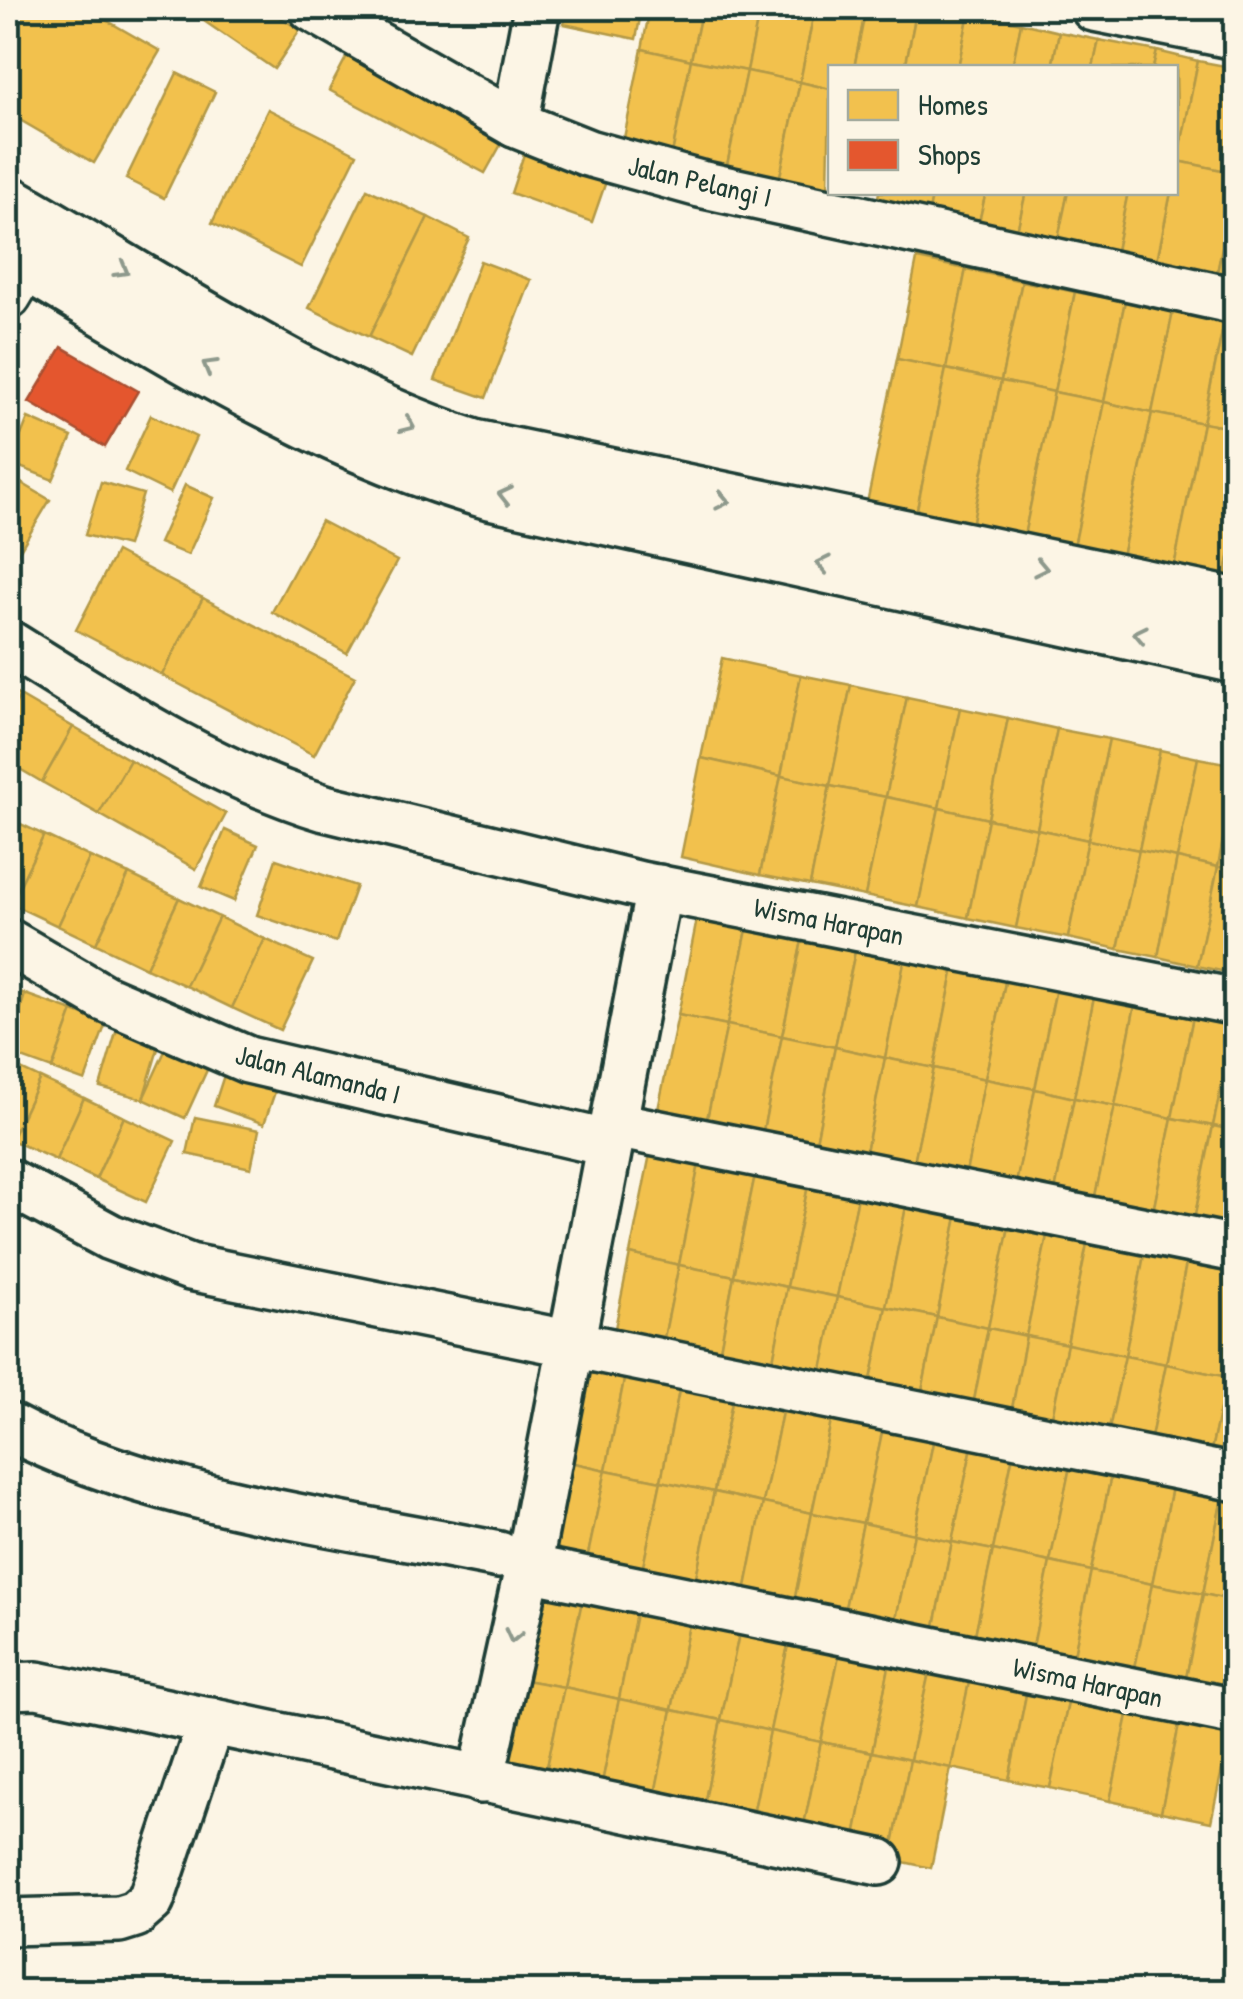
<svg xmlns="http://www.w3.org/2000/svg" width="1243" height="1999" font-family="'Patrick Hand',sans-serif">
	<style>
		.homes { fill: #f2c14e; stroke: #b39946; stroke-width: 2.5 }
		.shops { fill: #e4572e; stroke: #a94f30; stroke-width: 2.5 }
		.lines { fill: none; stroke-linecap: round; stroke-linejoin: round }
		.street-casing { stroke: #1f3d34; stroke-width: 52 }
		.secondary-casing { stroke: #1f3d34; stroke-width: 62 }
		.street { stroke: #fcf5e5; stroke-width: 45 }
		.secondary { stroke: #fcf5e5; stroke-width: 55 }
		.oneway { stroke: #8e998c }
		.labels { text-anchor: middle; stroke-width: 10; stroke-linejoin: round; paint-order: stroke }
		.street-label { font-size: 28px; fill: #1f3d34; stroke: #fcf5e5 }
	</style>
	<rect width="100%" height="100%" fill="#fcf5e5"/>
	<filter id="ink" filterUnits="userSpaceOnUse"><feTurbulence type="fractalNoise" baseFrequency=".01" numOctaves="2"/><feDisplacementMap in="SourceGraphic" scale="20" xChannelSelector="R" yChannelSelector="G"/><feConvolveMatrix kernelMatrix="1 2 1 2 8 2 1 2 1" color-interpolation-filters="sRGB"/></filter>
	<g filter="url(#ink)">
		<g class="homes">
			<polygon points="8,8 85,8 160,51 94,163 8,113"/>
			<polygon points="185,8 266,8 300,30 274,69"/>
			<polygon points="567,8 642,8 636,39 564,24"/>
			<polygon points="650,8 702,8 691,60 642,49"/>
			<polygon points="702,8 760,8 747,71 691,60"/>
			<polygon points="760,8 815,8 800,82 747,71"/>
			<polygon points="815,8 866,8 854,68 830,68 830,89 800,82"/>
			<polygon points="866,8 917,8 905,68 854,68"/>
			<polygon points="917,8 969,13 958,68 905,68"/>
			<polygon points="969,13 1021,23 1012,68 958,68"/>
			<polygon points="1021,23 1059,32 1052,68 1012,68"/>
			<polygon points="1059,32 1099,40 1093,68 1052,68"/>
			<polygon points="1099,40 1157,51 1153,68 1093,68"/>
			<polygon points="642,49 691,60 671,159 622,148"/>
			<polygon points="1157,51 1198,61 1178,161 1176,68 1153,68"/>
			<polygon points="347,56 504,139 485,173 329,90"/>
			<polygon points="691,60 747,71 726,170 671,159"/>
			<polygon points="1198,61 1236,68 1236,173 1178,161"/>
			<polygon points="747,71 800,82 779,181 726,170"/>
			<polygon points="177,73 215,92 164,198 126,179"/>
			<polygon points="800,82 830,89 828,192 779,181"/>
			<polygon points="268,109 357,154 301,267 212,223"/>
			<polygon points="529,139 611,167 592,222 511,193"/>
			<polygon points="1178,161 1236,173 1217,273 1157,260 1171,192 1176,192"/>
			<polygon points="1236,188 1236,276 1217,273"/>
			<polygon points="367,189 428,217 369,337 309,308"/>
			<polygon points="879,192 933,192 929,212 877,202"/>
			<polygon points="933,192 986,192 979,222 929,212"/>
			<polygon points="986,192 1026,192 1017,231 979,222"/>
			<polygon points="1026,192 1068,192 1058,239 1017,231"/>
			<polygon points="1068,192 1128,192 1116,251 1058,239"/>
			<polygon points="1128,192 1171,192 1157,260 1116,251"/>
			<polygon points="428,217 469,238 412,357 369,337"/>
			<polygon points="917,259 966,269 946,369 897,359"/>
			<polygon points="480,261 531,280 486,398 435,380"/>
			<polygon points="966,269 1022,281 1001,381 946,369"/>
			<polygon points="1022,281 1075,292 1054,392 1001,381"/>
			<polygon points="1075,292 1125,301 1104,402 1054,392"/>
			<polygon points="1125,301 1173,312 1152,413 1104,402"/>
			<polygon points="1173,312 1224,323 1203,423 1152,413"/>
			<polygon points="1224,323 1236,325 1236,429 1203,423"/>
			<polygon points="897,359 946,369 916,514 867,503"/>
			<polygon points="946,369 1001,381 972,526 916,514"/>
			<polygon points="1001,381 1054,392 1024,536 972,526"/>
			<polygon points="1054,392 1104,402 1074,547 1024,536"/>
			<polygon points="1104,402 1152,413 1122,557 1074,547"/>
			<polygon points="1152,413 1203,423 1174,567 1122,557"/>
			<polygon points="151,415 196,437 170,493 125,471"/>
			<polygon points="28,418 72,437 53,480 10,463"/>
			<polygon points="1203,423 1236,429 1236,525 1225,577 1174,567"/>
			<polygon points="8,475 50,500 8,570"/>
			<polygon points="101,482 143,494 127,546 85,535"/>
			<polygon points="185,485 214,498 188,555 159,543"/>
			<polygon points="321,521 397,561 347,653 272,612"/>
			<polygon points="1236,525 1236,580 1225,577"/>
			<polygon points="116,552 203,598 162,675 76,630"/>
			<polygon points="203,598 355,677 314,755 162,675"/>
			<polygon points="722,658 801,675 781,776 701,758"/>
			<polygon points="801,675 851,685 830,786 781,776"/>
			<polygon points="851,685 907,697 886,797 830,786"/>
			<polygon points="8,689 20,696 8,717"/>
			<polygon points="20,696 73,727 42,782 8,762 8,717"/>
			<polygon points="907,697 960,708 939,808 886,797"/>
			<polygon points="960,708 1008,718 988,819 939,808"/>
			<polygon points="1008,718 1057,729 1037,829 988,819"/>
			<polygon points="73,727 130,760 99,814 42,782"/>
			<polygon points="1057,729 1109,739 1088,840 1037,829"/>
			<polygon points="1109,739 1160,750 1139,850 1088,840"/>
			<polygon points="1160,750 1198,758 1177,858 1139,850"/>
			<polygon points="701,758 781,776 760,875 681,857"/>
			<polygon points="1198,758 1236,765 1218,867 1177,858"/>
			<polygon points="130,760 226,814 196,869 99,814"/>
			<polygon points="781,776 830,786 810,885 760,875"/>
			<polygon points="1236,780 1236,870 1218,867"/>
			<polygon points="830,786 886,797 865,896 810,885"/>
			<polygon points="886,797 939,808 918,907 865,896"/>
			<polygon points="939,808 988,819 968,918 918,907"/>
			<polygon points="8,818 44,835 11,904 8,902"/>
			<polygon points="988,819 1037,829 1016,928 968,918"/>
			<polygon points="1037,829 1088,840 1068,938 1016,928"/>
			<polygon points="225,830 258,845 234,901 201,887"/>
			<polygon points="44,835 90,857 58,926 11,904"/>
			<polygon points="1088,840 1139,850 1118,949 1068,938"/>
			<polygon points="1139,850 1177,858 1158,957 1118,949"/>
			<polygon points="90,857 129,874 96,944 58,926"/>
			<polygon points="1177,858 1218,867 1197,966 1158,957"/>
			<polygon points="276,859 356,886 336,942 257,915"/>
			<polygon points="1218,867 1236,870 1236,974 1197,966"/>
			<polygon points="129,874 179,898 146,968 96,944"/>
			<polygon points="179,898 219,917 186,986 146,968"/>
			<polygon points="698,914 748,925 727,1025 678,1015"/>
			<polygon points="219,917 265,939 232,1008 186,986"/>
			<polygon points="748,925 803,936 782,1036 727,1025"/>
			<polygon points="803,936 856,947 835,1047 782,1036"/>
			<polygon points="265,939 313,961 280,1030 232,1008"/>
			<polygon points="856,947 905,958 885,1058 835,1047"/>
			<polygon points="905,958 954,968 934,1068 885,1058"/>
			<polygon points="954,968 1006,978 985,1079 934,1068"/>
			<polygon points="1006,978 1056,989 1035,1089 985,1079"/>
			<polygon points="8,987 25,994 8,1041"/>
			<polygon points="1056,989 1094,997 1074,1098 1035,1089"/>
			<polygon points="25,994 73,1011 52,1069 8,1053"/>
			<polygon points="1094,997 1135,1005 1115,1106 1074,1098"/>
			<polygon points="1135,1005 1193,1017 1172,1118 1115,1106"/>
			<polygon points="73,1011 106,1023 85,1081 52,1069"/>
			<polygon points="678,1015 727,1025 706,1124 657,1114"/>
			<polygon points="1193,1017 1234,1026 1213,1126 1172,1118"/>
			<polygon points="727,1025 782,1036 762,1136 706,1124"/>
			<polygon points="1234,1026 1236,1026 1236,1131 1213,1126"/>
			<polygon points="117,1029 160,1042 143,1099 100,1087"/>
			<polygon points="782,1036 835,1047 815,1147 762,1136"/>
			<polygon points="170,1040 212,1059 185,1118 143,1099"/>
			<polygon points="835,1047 885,1058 865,1157 815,1147"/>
			<polygon points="885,1058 934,1068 913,1167 865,1157"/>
			<polygon points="8,1063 40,1078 11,1140 8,1139"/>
			<polygon points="934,1068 985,1079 965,1178 913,1167"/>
			<polygon points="225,1072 276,1089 264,1124 214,1106"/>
			<polygon points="40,1078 84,1098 56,1160 11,1140"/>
			<polygon points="985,1079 1035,1089 1015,1189 965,1178"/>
			<polygon points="1035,1089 1074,1098 1054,1196 1015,1189"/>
			<polygon points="84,1098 124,1117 96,1179 56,1160"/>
			<polygon points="1074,1098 1115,1106 1093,1205 1054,1196"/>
			<polygon points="1115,1106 1172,1118 1152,1217 1093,1205"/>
			<polygon points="124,1117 175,1141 146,1202 96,1179"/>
			<polygon points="195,1117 259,1130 251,1168 187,1154"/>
			<polygon points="1172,1118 1213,1126 1193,1225 1152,1217"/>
			<polygon points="1213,1126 1236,1131 1236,1234 1193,1225"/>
			<polygon points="650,1154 699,1164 679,1265 630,1254"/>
			<polygon points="699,1164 755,1175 734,1276 679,1265"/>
			<polygon points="755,1175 808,1186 787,1287 734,1276"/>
			<polygon points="808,1186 858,1197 837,1297 787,1287"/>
			<polygon points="858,1197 906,1207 886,1307 837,1297"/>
			<polygon points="906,1207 957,1217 937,1317 886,1307"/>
			<polygon points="957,1217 1009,1227 988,1328 937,1317"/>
			<polygon points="1009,1227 1047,1236 1026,1336 988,1328"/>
			<polygon points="1047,1236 1087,1244 1067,1344 1026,1336"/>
			<polygon points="1087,1244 1144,1255 1125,1356 1067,1344"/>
			<polygon points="630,1254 679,1265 663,1343 614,1333"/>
			<polygon points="1144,1255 1186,1264 1166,1364 1125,1356"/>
			<polygon points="1186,1264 1236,1274 1236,1333 1227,1377 1166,1364"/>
			<polygon points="679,1265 734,1276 719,1355 663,1343"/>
			<polygon points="734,1276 787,1287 772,1366 719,1355"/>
			<polygon points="787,1287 837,1297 821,1375 772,1366"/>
			<polygon points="837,1297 886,1307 870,1385 821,1375"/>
			<polygon points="886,1307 937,1317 921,1396 870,1385"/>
			<polygon points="937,1317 988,1328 973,1406 921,1396"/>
			<polygon points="988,1328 1026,1336 1011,1414 973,1406"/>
			<polygon points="1236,1333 1236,1379 1227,1377"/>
			<polygon points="1026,1336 1067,1344 1051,1422 1011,1414"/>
			<polygon points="1067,1344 1125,1356 1108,1434 1051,1422"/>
			<polygon points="1125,1356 1166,1364 1150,1443 1108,1434"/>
			<polygon points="577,1359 626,1370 606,1470 556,1459"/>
			<polygon points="1166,1364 1227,1377 1210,1455 1150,1443"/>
			<polygon points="626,1370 681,1381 661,1481 606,1470"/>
			<polygon points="1227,1377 1236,1379 1236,1460 1210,1455"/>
			<polygon points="681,1381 734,1392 714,1492 661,1481"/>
			<polygon points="734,1392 784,1403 763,1503 714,1492"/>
			<polygon points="784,1403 833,1412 812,1513 763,1503"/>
			<polygon points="833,1412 884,1423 863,1523 812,1513"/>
			<polygon points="884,1423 935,1433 914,1534 863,1523"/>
			<polygon points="935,1433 973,1442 952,1542 914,1534"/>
			<polygon points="973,1442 1014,1450 993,1550 952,1542"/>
			<polygon points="1014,1450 1071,1462 1050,1562 993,1550"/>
			<polygon points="556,1459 606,1470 585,1569 536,1558"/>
			<polygon points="1071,1462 1112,1471 1091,1571 1050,1562"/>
			<polygon points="606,1470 661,1481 640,1581 585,1569"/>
			<polygon points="1112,1471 1173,1483 1152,1584 1091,1571"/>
			<polygon points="661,1481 714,1492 693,1591 640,1581"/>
			<polygon points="1173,1483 1223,1493 1203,1594 1152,1584"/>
			<polygon points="714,1492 763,1503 743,1602 693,1591"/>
			<polygon points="1223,1493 1236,1496 1236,1601 1203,1594"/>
			<polygon points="763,1503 812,1513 792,1612 743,1602"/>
			<polygon points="812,1513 863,1523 842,1622 792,1612"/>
			<polygon points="863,1523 914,1534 893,1633 842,1622"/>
			<polygon points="914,1534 952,1542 932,1641 893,1633"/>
			<polygon points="952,1542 993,1550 972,1649 932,1641"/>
			<polygon points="993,1550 1050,1562 1030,1662 972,1649"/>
			<polygon points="1050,1562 1091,1571 1071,1670 1030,1662"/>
			<polygon points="1091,1571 1152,1584 1132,1683 1071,1670"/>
			<polygon points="535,1577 585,1587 564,1687 514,1678"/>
			<polygon points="1152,1584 1203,1594 1183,1693 1132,1683"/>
			<polygon points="585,1587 639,1599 619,1699 564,1687"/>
			<polygon points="1203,1594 1236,1601 1232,1703 1183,1693"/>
			<polygon points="639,1599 692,1610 672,1710 619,1699"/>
			<polygon points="692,1610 742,1620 721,1720 672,1710"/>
			<polygon points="742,1620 791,1631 770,1731 721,1720"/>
			<polygon points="791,1631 842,1641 821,1742 770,1731"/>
			<polygon points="842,1641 892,1652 872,1752 821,1742"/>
			<polygon points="892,1652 932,1659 910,1760 872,1752"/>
			<polygon points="932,1659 972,1668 951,1768 910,1760"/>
			<polygon points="972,1668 1029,1680 1009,1780 951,1768"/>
			<polygon points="514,1678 564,1687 543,1786 494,1777"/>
			<polygon points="1029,1680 1071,1689 1050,1788 1009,1780"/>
			<polygon points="564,1687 619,1699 599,1798 543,1786"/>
			<polygon points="1071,1689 1131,1701 1110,1801 1050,1788"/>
			<polygon points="619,1699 672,1710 652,1809 599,1798"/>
			<polygon points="1131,1701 1182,1711 1161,1812 1110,1801"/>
			<polygon points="672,1710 721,1720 701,1820 652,1809"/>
			<polygon points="1182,1711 1232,1722 1211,1822 1161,1812"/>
			<polygon points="721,1720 770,1731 750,1830 701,1820"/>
			<polygon points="770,1731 821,1742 801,1840 750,1830"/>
			<polygon points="821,1742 872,1752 852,1851 801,1840"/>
			<polygon points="872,1752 910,1760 890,1859 852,1851"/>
			<polygon points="910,1760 951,1768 931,1868 890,1859"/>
		</g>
		<polygon class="shops" points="62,347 138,391 105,447 29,402"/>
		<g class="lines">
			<defs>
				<g id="street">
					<polyline points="312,8 515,124 588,153 700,184 1236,301"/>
					<polyline points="1094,8 1236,36"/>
					<polyline points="515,124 537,8"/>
					<polyline points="8,296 46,233"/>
					<path d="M8,643C111,707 209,772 325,808L641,885L1236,1002"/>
					<polyline points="8,942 104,998 248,1060 589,1139"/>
					<polyline points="615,1125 1236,1249"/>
					<polyline points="8,1182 110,1237 190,1267 1236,1478"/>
					<path d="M8,1426C148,1501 342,1523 499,1555"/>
					<polyline points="528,1568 1236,1712"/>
					<polyline points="8,1686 37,1685 879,1862"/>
					<polyline points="481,1780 528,1568 659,888"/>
					<polyline points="8,1922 119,1919 135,1914 151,1900 211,1721"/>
				</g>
				<g id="secondary">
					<path d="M8,204C156,288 313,396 474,448L1236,607"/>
					<path d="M8,251C163,341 316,442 490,491L1236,655"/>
				</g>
			</defs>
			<use href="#street" class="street-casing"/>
			<use href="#secondary" class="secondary-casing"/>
			<use href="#street" class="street"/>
			<use href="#secondary" class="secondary"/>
		</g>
		<defs><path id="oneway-chevron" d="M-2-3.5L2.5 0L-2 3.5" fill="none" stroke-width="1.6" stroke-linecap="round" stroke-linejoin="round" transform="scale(2.5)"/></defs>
		<g class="oneway">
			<use href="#oneway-chevron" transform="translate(122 270) rotate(30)"/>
			<use href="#oneway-chevron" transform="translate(209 366) rotate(-150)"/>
			<use href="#oneway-chevron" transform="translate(408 425) rotate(24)"/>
			<use href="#oneway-chevron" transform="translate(505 495) rotate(-167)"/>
			<use href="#oneway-chevron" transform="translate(723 501) rotate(12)"/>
			<use href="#oneway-chevron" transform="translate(823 564) rotate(-168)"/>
			<use href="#oneway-chevron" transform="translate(1041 568) rotate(12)"/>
			<use href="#oneway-chevron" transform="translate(1140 634) rotate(-168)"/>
			<use href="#oneway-chevron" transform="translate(513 1636) rotate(103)"/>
		</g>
	</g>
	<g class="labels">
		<g class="street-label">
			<text transform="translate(700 181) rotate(13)" y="10">Jalan Pelangi I</text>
			<text transform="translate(829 921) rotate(11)" y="10">Wisma Harapan</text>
			<text transform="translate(318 1074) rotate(14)" y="10">Jalan Alamanda I</text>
			<text transform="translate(1088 1682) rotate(12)" y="10">Wisma Harapan</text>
		</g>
	</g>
	<rect width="1243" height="1999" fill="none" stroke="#fcf5e5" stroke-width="40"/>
	<rect x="20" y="20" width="1203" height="1959" fill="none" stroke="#1f3d34" stroke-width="4" filter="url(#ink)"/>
	<rect x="828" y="65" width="350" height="130" fill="#fcf5e5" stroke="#a4ab9e" stroke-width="2.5"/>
	<rect x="848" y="90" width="50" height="30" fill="#f2c14e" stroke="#a4ab9e" stroke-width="2.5"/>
	<text x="918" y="115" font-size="30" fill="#1f3d34">Homes</text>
	<rect x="848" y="140" width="50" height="30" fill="#e4572e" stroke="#a4ab9e" stroke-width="2.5"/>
	<text x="918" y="165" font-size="30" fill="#1f3d34">Shops</text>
</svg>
